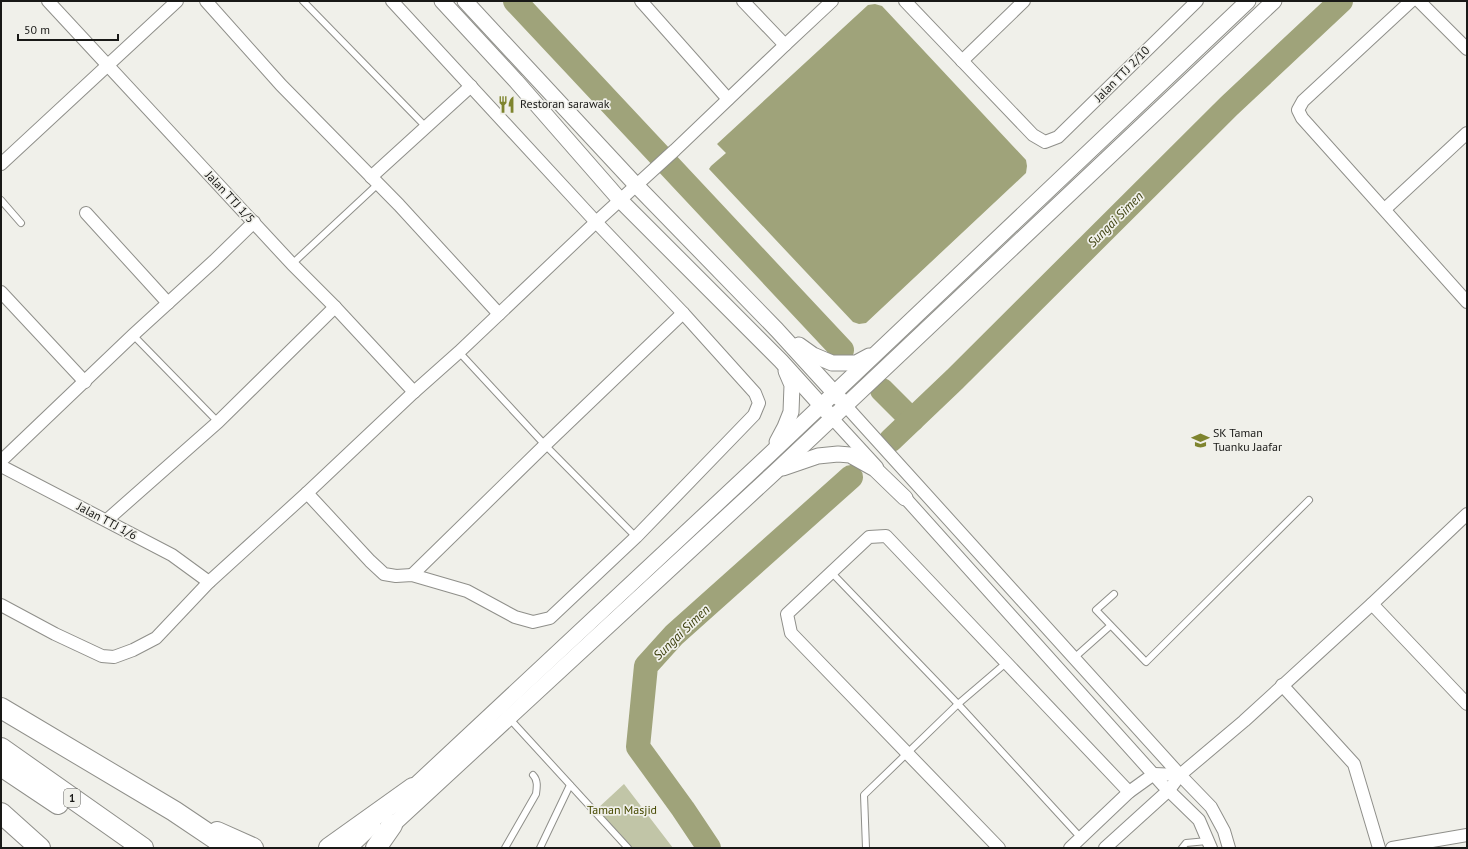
<svg xmlns="http://www.w3.org/2000/svg" width="1468" height="849" font-family="'PT Sans',sans-serif">
	<style>
		.park { fill: #c1c5a7 }
		.water { fill: #9fa37a }
		.lines { fill: none; stroke-linecap: round; stroke-linejoin: round }
		.river { stroke: #9fa37a; stroke-width: 24 }
		.service-casing { stroke: #8f8f8a; stroke-width: 8 }
		.minor-casing { stroke: #8f8f8a; stroke-width: 14 }
		.tertiary-casing { stroke: #8f8f8a; stroke-width: 17 }
		.trunk-casing { stroke: #8f8f8a; stroke-width: 22 }
		.service { stroke: #fff; stroke-width: 6 }
		.minor { stroke: #fff; stroke-width: 12 }
		.tertiary { stroke: #fff; stroke-width: 15 }
		.trunk { stroke: #fff; stroke-width: 20 }
		.labels { text-anchor: middle; stroke-width: 3.5; stroke-linejoin: round; paint-order: stroke }
		.shield { fill: #f0f0ea; stroke: #5a5a56; stroke-width: 1 }
		.shield-label { font-size: 11px; font-weight: bold; fill: #191917 }
		.street-label { font-size: 12px; fill: #191917; stroke: #f0f0ea }
		.poi-label { font-size: 12px; fill: #191917; stroke: #f0f0ea; text-anchor: start }
		.park-label { font-size: 12px; fill: #464900; stroke: #f0f0ea }
		.water-label { font-size: 13px; font-style: italic; fill: #3d400e; stroke: #f0f0ea }
	</style>
	<rect width="100%" height="100%" fill="#f0f0ea"/>
	<polygon class="park" points="624,784 673,848 630,848 629,844 597,809"/>
	<polygon class="water" points="875,4 882,6 1026,160 1027,166 1026,173 866,323 859,324 853,322 709,169 711,166 726,153 717,144 868,5"/>
	<g class="lines">
		<g class="river">
			<polyline points="515,1 842,350"/>
			<polyline points="882,390 912,420"/>
			<polyline points="891,440 955,379 1229,106 1341,1"/>
			<polyline points="709,848 683,809 638,747 646,666 674,635 851,477"/>
		</g>
		<defs>
			<g id="service">
				<polyline points="303,1 425,126"/>
				<polyline points="1,200 21,223"/>
				<polyline points="292,264 378,184"/>
				<polyline points="133,335 218,422"/>
				<polyline points="459,352 545,445 636,537"/>
				<polyline points="831,572 958,704 1081,838"/>
				<polyline points="1114,594 1096,610 1146,662 1309,500"/>
				<polyline points="1074,658 1110,626"/>
				<polyline points="508,717 628,848"/>
				<path d="M505,848L536,794C537,787 538,780 533,775"/>
				<polyline points="540,848 570,785"/>
				<polyline points="866,848 864,795 958,704 1006,663"/>
				<polyline points="1182,848 1186,843 1207,841"/>
			</g>
			<g id="minor">
				<polyline points="48,1 292,264 335,307 414,392"/>
				<polyline points="206,1 281,85 399,205 499,314"/>
				<polyline points="641,1 728,99"/>
				<polyline points="743,1 785,45"/>
				<polyline points="905,1 1033,135 1045,142 1058,137 1197,1"/>
				<polyline points="1411,1 1303,101 1298,110 1302,118 1467,302"/>
				<polyline points="1419,1 1467,49"/>
				<polyline points="962,61 1024,1"/>
				<polyline points="1,164 177,1"/>
				<polyline points="371,177 471,86"/>
				<polyline points="1385,209 1467,133"/>
				<polyline points="86,213 168,303"/>
				<polyline points="1,292 85,382"/>
				<polyline points="845,405 1180,775 1211,807 1224,831 1229,848"/>
				<polyline points="832,418 877,467"/>
				<polyline points="1,461 133,335 214,261 254,222"/>
				<polyline points="1,466 172,555 209,582"/>
				<polyline points="899,491 1163,785 1199,820 1211,848"/>
				<polyline points="307,493 370,561 384,574 396,576 412,575 467,591 515,617 533,622 550,618 636,537 754,415 759,403 755,393 683,313 596,222 392,1"/>
				<polyline points="107,520 218,422 335,307"/>
				<polyline points="412,575 545,445 683,313"/>
				<polyline points="1372,604 1467,704"/>
				<polyline points="1,605 55,634 102,656 114,657 133,650 156,638 209,582 307,493 414,392 459,352 596,222 675,150 785,45 832,1"/>
				<polyline points="1282,685 1354,764 1379,848"/>
				<polyline points="999,848 791,633 787,614 869,537 886,536 1129,792"/>
				<polyline points="1070,848 1129,792 1154,774 1180,775"/>
				<polyline points="1105,848 1169,790 1180,775 1244,721 1372,604 1467,514"/>
				<polyline points="1392,848 1467,835"/>
			</g>
			<g id="tertiary">
				<polyline points="442,1 516,81 620,200 781,361 828,413"/>
				<polyline points="465,1 636,185 777,330 840,399"/>
				<polyline points="799,345 813,355 832,363 856,363 869,356"/>
				<polyline points="777,442 785,427 791,412 792,385 786,371"/>
				<polyline points="783,468 818,456 838,454 850,455 875,469 905,498"/>
				<polyline points="405,795 769,455 1248,1"/>
				<polyline points="385,832 775,472 1274,1"/>
				<polyline points="349,848 373,825"/>
			</g>
			<g id="trunk">
				<polyline points="1,708 174,811 229,848"/>
				<polyline points="1,748 143,848"/>
				<polyline points="1,766 58,804"/>
				<polyline points="1,813 40,848"/>
				<polyline points="217,832 253,848"/>
				<polyline points="329,848 413,788"/>
				<polyline points="376,848 392,825"/>
			</g>
		</defs>
		<use href="#service" class="service-casing"/>
		<use href="#minor" class="minor-casing"/>
		<use href="#tertiary" class="tertiary-casing"/>
		<use href="#trunk" class="trunk-casing"/>
		<use href="#service" class="service"/>
		<use href="#minor" class="minor"/>
		<use href="#tertiary" class="tertiary"/>
		<use href="#trunk" class="trunk"/>
	</g>
	<defs>
		<symbol id="restaurant-bare" viewBox="-9 -9 18 18"><path d="M-5-6h1v4h1v-4h1v4h1v-4h1v5L-1.5 .5V6h-2V.5L-5-1ZM5-6V6H3V1.5H1.5Q1.5-4 5-6Z" fill="#7e842e" stroke="#f0f0ea" stroke-width="2.5" paint-order="stroke"/></symbol>
		<symbol id="school-bare" viewBox="-9 -9 18 18"><path d="M0-5L7-2L0 1L-7-2ZM-4 1L0 2.5L4 1V4Q0 6-4 4Z" fill="#7e842e" stroke="#f0f0ea" stroke-width="2.5" paint-order="stroke"/></symbol>
	</defs>
	<g fill-rule="evenodd">
		<use href="#restaurant-bare" x="494" y="92" width="25" height="25"/>
		<use href="#school-bare" x="1188" y="428" width="25" height="25"/>
	</g>
	<g class="labels">
		<rect class="shield" x="64" y="789" width="16" height="18" rx="3"/>
		<g class="shield-label">
			<text x="72" y="802">1</text>
		</g>
		<g class="street-label">
			<text transform="translate(1122 74) rotate(-45)" y="4">Jalan TTJ 2/10</text>
			<text transform="translate(230 197) rotate(47)" y="4">Jalan TTJ 1/5</text>
			<text transform="translate(107 521) rotate(28)" y="4">Jalan TTJ 1/6</text>
		</g>
		<g class="poi-label">
			<text x="520" y="108">Restoran sarawak</text>
			<text x="1213" y="437">SK Taman<tspan x="1213" dy="14">Tuanku Jaafar</tspan></text>
		</g>
		<g class="park-label">
			<text x="622" y="814">Taman Masjid</text>
		</g>
		<g class="water-label">
			<text transform="translate(1115 219) rotate(-45)" y="5">Sungai Simen</text>
			<text transform="translate(681 632) rotate(-44)" y="5">Sungai Simen</text>
		</g>
	</g>
	<rect width="1468" height="849" fill="none" stroke="#191917" stroke-width="4"/>
	<path d="M18 34v6h100v-6" fill="none" stroke="#191917" stroke-width="2"/>
	<text x="24" y="34" font-size="12" fill="#191917" stroke="#f0f0ea" stroke-width="3" paint-order="stroke">50 m</text>
</svg>
